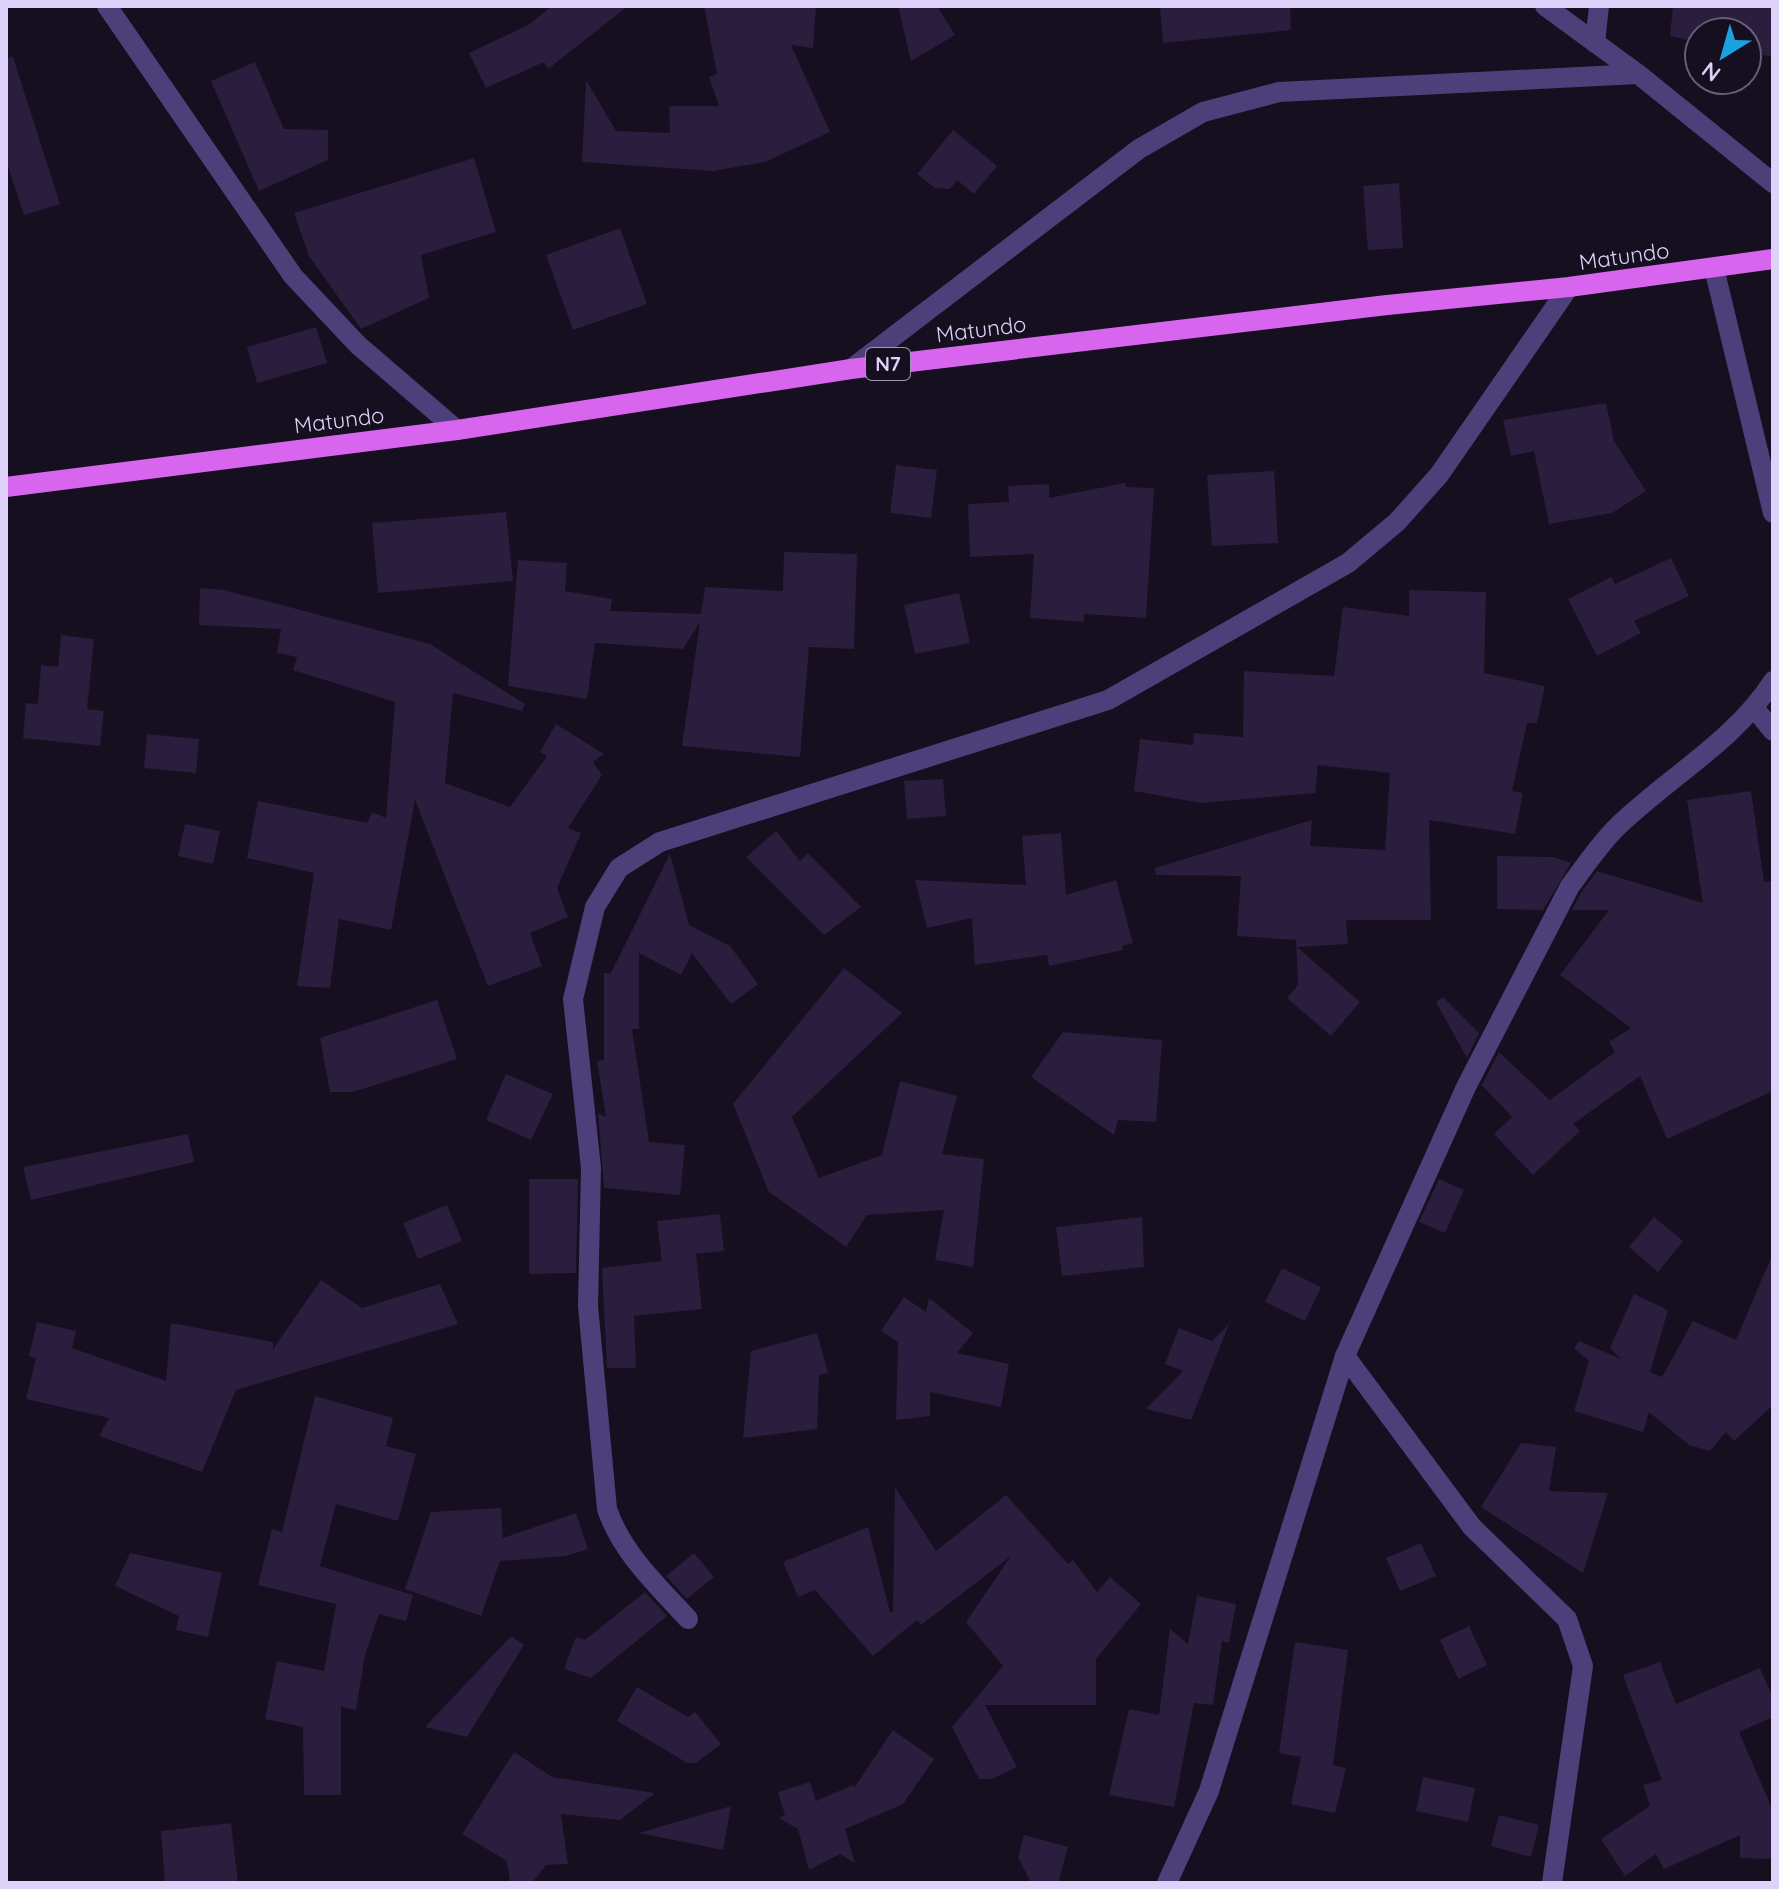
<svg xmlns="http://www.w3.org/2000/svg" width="1779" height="1889" font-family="Quicksand,sans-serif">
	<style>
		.building { fill: #2a1d3e }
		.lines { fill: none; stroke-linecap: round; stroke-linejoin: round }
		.minor { stroke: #4d3f79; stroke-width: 20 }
		.major { stroke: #d765ee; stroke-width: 20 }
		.labels { text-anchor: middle; stroke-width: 6; stroke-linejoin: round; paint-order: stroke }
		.shield { fill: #150f1f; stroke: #a298b8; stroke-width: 2 }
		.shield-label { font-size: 20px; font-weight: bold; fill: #dfd2fa }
		.street-label { font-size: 22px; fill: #dfd2fa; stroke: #150f1f }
	</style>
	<rect width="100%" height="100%" fill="#150f1f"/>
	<g class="building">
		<polygon points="552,6 628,6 548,69 544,62 486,88 469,53 528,25"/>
		<polygon points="704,6 816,6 813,48 791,45 830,132 765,162 713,171 582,162 586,80 616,131 670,133 669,106 719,106 709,77 717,74"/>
		<polygon points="898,6 937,6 955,35 911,61"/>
		<polygon points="1160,6 1290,6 1291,30 1163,43"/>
		<polygon points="1673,6 1773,6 1773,57 1747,52 1747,32 1699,32 1699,42 1670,36"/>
		<polygon points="13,57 60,204 24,215 6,160 6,58"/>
		<polygon points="255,62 284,129 328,130 328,160 259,191 211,81"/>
		<polygon points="953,130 997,166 974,194 957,180 950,189 935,188 917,174"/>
		<polygon points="474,158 496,232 421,255 429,298 361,329 309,256 294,213"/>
		<polygon points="1399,183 1403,248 1368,250 1363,186"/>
		<polygon points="620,228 647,304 573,330 546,255"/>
		<polygon points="316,327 327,363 257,383 247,347"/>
		<polygon points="1606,403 1614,441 1646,491 1612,513 1549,524 1534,451 1511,456 1503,420"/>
		<polygon points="896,465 937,470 931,518 890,513"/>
		<polygon points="1274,471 1278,543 1212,546 1207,475"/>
		<polygon points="1125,483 1126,487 1154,488 1146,618 1084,614 1084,622 1030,618 1034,554 970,557 968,504 1009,502 1008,486 1049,484 1049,498"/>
		<polygon points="506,512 513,581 378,593 372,523"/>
		<polygon points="784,552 857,554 854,649 809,647 800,757 682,746 700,622 683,649 595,643 587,699 508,686 518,560 567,563 565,591 612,599 610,611 701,614 705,587 783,591"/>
		<polygon points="1671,558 1689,596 1634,621 1641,633 1597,656 1568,599 1611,577 1615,584"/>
		<polygon points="200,588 224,590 430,644 525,704 522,711 453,693 445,783 510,807 547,756 540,752 556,724 604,754 593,762 602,775 568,828 581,833 557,888 568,917 530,933 542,966 488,986 415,800 391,930 339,919 330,988 297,986 314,873 247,858 258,801 367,823 372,812 386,818 395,702 293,670 297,657 277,653 281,629 199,625"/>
		<polygon points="1409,590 1486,592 1484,673 1545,686 1537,723 1527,723 1512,791 1523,793 1515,834 1429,820 1431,920 1346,920 1348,944 1297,947 1360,1002 1331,1036 1287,998 1298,985 1296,940 1237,936 1241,876 1156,875 1155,868 1312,820 1310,846 1385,850 1390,773 1318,765 1315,793 1201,803 1134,791 1140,739 1193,745 1194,733 1243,737 1244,671 1334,676 1343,607 1409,616"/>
		<polygon points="959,593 970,643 915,654 904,605"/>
		<polygon points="61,635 94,639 87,709 104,711 100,746 23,738 26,703 38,704 41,665 58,667"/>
		<polygon points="147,734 199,739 196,773 144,768"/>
		<polygon points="943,779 946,816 907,819 904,781"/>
		<polygon points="1751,791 1764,882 1773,881 1773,1091 1667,1139 1640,1076 1573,1124 1580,1131 1533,1175 1494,1134 1512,1117 1482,1085 1499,1052 1550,1100 1615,1052 1609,1042 1631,1028 1560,975 1609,910 1572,910 1581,893 1597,871 1703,903 1687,800"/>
		<polygon points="185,824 220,831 213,864 178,856"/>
		<polygon points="776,831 800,861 808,853 861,907 824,935 746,857"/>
		<polygon points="1061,833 1066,895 1116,880 1133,943 1122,946 1123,950 1049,966 1047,955 975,965 972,918 927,928 915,880 1026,885 1022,836"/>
		<polygon points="670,854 689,925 730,946 758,984 731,1004 692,953 681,975 639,953 639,1029 632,1029 649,1142 685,1145 680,1195 604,1188 598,1113 606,1117 597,1061 604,1060 604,973 611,973"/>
		<polygon points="1497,856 1553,857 1571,863 1543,910 1497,909"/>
		<polygon points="844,968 902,1013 792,1117 819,1178 882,1155 900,1081 957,1096 942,1154 984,1159 973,1267 935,1260 944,1210 867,1215 846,1247 769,1192 733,1104"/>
		<polygon points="1443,997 1479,1033 1467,1058 1436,1002"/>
		<polygon points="437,1000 457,1059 353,1092 330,1092 320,1038"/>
		<polygon points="1063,1032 1162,1040 1156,1122 1118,1120 1114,1135 1031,1077"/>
		<polygon points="506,1074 553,1094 531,1140 486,1120"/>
		<polygon points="188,1134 194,1162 31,1200 23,1167"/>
		<polygon points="529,1179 578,1179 576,1273 529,1274"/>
		<polygon points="1439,1179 1464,1190 1445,1233 1419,1222"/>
		<polygon points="447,1205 462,1241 418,1259 403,1223"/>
		<polygon points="720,1214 724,1251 696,1254 702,1309 634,1316 636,1368 607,1368 602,1268 662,1261 657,1221"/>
		<polygon points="1142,1217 1144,1267 1062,1276 1056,1227"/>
		<polygon points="1654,1217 1683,1241 1658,1272 1629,1247"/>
		<polygon points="1773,1253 1773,1405 1734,1441 1726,1432 1710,1451 1689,1445 1649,1412 1643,1432 1574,1411 1589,1361 1574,1348 1579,1341 1621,1359 1610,1348 1634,1294 1668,1310 1650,1372 1662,1377 1693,1321 1736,1340"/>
		<polygon points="1282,1268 1321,1287 1305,1321 1265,1302"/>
		<polygon points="321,1280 362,1308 440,1284 458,1324 236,1390 202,1472 99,1436 109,1418 26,1399 36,1358 29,1356 37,1322 76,1331 72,1348 166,1381 171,1323 273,1342 273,1349"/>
		<polygon points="904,1297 926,1312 929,1298 973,1333 957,1353 1009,1364 1001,1407 930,1392 930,1416 896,1420 898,1342 881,1331"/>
		<polygon points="1229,1324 1191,1420 1146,1409 1183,1371 1165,1364 1179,1328 1212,1341"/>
		<polygon points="817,1333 828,1373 819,1375 817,1429 743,1438 751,1351"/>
		<polygon points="315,1396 393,1418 386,1446 416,1454 398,1521 336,1504 320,1566 413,1595 406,1621 379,1614 365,1655 356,1710 341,1707 341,1795 304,1795 303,1727 265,1719 277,1661 324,1671 336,1604 258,1585 272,1529 282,1532"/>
		<polygon points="1521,1443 1556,1447 1549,1491 1608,1493 1583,1573 1481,1507"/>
		<polygon points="895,1487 936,1551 1006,1495 1068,1564 1073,1560 1097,1592 1110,1577 1141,1604 1096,1659 1096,1705 985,1705 1017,1767 992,1779 979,1779 952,1727 1003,1666 966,1622 1011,1556 921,1625 917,1620 873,1656 815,1590 798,1597 783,1562 868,1527 890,1612 893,1612"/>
		<polygon points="501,1508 503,1538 576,1513 588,1549 566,1556 500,1561 481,1616 405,1589 431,1512"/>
		<polygon points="1421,1543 1436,1576 1400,1591 1386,1558"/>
		<polygon points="130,1553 222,1573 208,1637 176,1630 179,1616 115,1586"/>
		<polygon points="694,1553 714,1577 687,1599 666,1576"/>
		<polygon points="645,1592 667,1616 591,1678 564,1669 576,1637 585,1640"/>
		<polygon points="1197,1596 1236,1604 1229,1643 1222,1641 1213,1705 1194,1703 1174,1807 1109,1795 1129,1709 1159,1715 1170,1629 1188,1644"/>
		<polygon points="1469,1626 1487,1665 1458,1679 1440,1640"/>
		<polygon points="511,1636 524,1645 467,1737 425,1727"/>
		<polygon points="1295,1642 1348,1650 1333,1765 1346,1768 1335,1813 1291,1804 1301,1757 1279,1753"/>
		<polygon points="1660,1662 1676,1704 1760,1668 1773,1698 1773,1717 1739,1732 1773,1811 1773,1859 1740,1858 1740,1835 1664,1869 1656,1854 1625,1876 1601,1839 1650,1806 1643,1785 1662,1780 1623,1675"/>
		<polygon points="637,1687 688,1717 695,1712 721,1744 696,1763 687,1763 617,1721"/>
		<polygon points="893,1730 934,1759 903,1804 845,1829 855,1863 840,1854 809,1870 798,1829 779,1818 785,1815 778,1792 810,1782 816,1801 853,1785 854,1788"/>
		<polygon points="514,1752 552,1777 655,1793 620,1820 561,1814 568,1864 546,1865 532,1883 510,1883 507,1861 462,1834"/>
		<polygon points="1423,1777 1475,1788 1468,1822 1416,1811"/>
		<polygon points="731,1806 723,1850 639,1833"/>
		<polygon points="1499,1815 1539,1825 1531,1857 1491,1846"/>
		<polygon points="231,1823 238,1883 165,1883 161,1831"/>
		<polygon points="1024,1835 1068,1847 1058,1883 1031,1883 1018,1857"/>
	</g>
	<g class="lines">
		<g class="minor">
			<polyline points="107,6 293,276 358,345 457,430"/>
			<polyline points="1545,6 1638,74"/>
			<polyline points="1595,43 1599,6"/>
			<polyline points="1714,268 1773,513"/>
			<polyline points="851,369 1139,149 1203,112 1279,92 1638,74 1773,183"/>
			<polyline points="1755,709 1773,731"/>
			<polyline points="1345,1356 1472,1527 1567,1619 1583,1666 1552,1883"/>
			<path d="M688,1619C657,1585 622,1553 607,1509L588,1306L591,1168L573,999L595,907L619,868L660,842L1108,700L1348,563L1397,522L1439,475L1569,287"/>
			<path d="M1167,1883L1209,1791L1345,1356L1466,1087L1570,886C1585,866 1599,845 1616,828C1667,778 1735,741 1773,681"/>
		</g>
		<polyline class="major" points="6,487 457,430 851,369 1387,305 1569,287 1773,259"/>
	</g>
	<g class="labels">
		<rect class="shield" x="866" y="348" width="44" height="32" rx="6"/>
		<g class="shield-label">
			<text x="888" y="371">N7</text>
		</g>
		<g class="street-label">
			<text transform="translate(1624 256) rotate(-8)" y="8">Matundo</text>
			<text transform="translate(981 329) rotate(-7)" y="8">Matundo</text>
			<text transform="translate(339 420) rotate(-7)" y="8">Matundo</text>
		</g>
	</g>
	<rect width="1779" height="1889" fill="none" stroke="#dfd2fa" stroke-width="16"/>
	<g transform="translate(1723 56) rotate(217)"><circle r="38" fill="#150f1f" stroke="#665d77" stroke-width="2"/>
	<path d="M0-6L14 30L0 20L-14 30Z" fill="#19a2df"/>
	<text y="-12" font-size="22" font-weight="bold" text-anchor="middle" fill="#dfd2fa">N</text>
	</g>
</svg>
